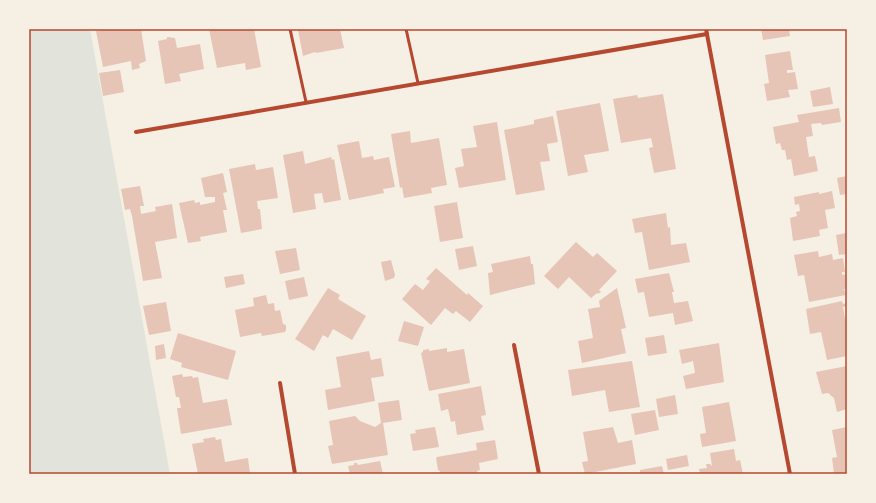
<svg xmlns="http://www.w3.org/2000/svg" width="876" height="503" font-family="'Titillium Web',sans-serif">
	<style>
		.green { fill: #e2e4dc }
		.building { fill: #e6c5b7 }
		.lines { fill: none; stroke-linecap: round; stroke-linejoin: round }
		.service { stroke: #b5482f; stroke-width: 3 }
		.minor { stroke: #b5482f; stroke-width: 4 }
		.neatline { fill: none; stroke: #b5482f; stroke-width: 1.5 }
	</style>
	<rect width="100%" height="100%" fill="#f6efe4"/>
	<polygon class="green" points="29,29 90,29 170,474 29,474"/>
	<g class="building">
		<polygon points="108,29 141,29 146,61 139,64 140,68 132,70 131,61 103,67 96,31"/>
		<polygon points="209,29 254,29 261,67 246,70 245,63 217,68"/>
		<polygon points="340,29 344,48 316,53 315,52 303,56 298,30"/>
		<polygon points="761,29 789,29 790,36 763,40"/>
		<polygon points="167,37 175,38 177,48 200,44 204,69 179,74 181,81 165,84 158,41 167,39"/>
		<polygon points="790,51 793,70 787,70 787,73 795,72 798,89 788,90 790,97 767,101 764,84 769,83 765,55"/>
		<polygon points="120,70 124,92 103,96 99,73"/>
		<polygon points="830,87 833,104 813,107 810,91"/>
		<polygon points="663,94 676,169 654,173 649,148 653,147 651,138 621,143 613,99 637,95 638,98"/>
		<polygon points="600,103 609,151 584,155 588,172 568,176 556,111"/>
		<polygon points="839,108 841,122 822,125 821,123 811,124 813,136 806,137 809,157 815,156 818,171 794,176 791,159 787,160 785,150 782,150 780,143 776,144 773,127 799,122 797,115"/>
		<polygon points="553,116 558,142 547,144 550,161 540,162 545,190 516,195 504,130 534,124 534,120"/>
		<polygon points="497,122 506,180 459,188 455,168 464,166 461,149 477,147 473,126"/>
		<polygon points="410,131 411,143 439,138 447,185 431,188 432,193 404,198 402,187 400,188 391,134"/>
		<polygon points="359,141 362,158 373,156 374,160 389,157 395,187 383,189 384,193 349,200 337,145"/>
		<polygon points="303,151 305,164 331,157 332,160 334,159 341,200 324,203 322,193 314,194 316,209 293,213 283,155"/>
		<polygon points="255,164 256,170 273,167 278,198 257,201 258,209 260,209 262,229 241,233 229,169"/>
		<polygon points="223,173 227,192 223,193 227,210 223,210 227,232 200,237 201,241 188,243 179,203 194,200 195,203 200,202 200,205 215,202 215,197 205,197 201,178"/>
		<polygon points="847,176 847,194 840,195 837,178"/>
		<polygon points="140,186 144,206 140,206 141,214 156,211 155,207 172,204 177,238 155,242 162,278 143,281 132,216 130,209 125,210 121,189"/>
		<polygon points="832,191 835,208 825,210 828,228 819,230 820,236 793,241 790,218 797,216 796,212 800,211 799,204 795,205 794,197 819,192 819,194"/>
		<polygon points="457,202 463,238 440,242 434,206"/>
		<polygon points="666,213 668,228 670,227 671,245 686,243 690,262 649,270 642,232 635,233 632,219"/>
		<polygon points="846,233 847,254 839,255 836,235"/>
		<polygon points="576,242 593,257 597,253 617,271 599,290 601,292 598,294 597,293 591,298 569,277 558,289 544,276"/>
		<polygon points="473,246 477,266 459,270 455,249"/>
		<polygon points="296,248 300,270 280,274 275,251"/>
		<polygon points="818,251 819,257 832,254 833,260 843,258 845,272 842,272 842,275 847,274 847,289 844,289 846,295 809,302 804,275 798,276 794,255"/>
		<polygon points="530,256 531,264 533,264 535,284 490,295 488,273 493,272 491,264"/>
		<polygon points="391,260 395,275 394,278 385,281 381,262"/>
		<polygon points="436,268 467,295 468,293 483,306 470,322 456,311 453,314 445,308 431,325 402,299 415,284 423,290 430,281 426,279"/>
		<polygon points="669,273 674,292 672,292 674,303 688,301 693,321 675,325 673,313 649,317 644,292 638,293 635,279"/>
		<polygon points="243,274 245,284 226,288 224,277"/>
		<polygon points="304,277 308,296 289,300 285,281"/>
		<polygon points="328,288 340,295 338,299 366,316 352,340 333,329 328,338 323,335 314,351 295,339"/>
		<polygon points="617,288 626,328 621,329 626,353 582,363 578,341 593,338 588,309 600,307 599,301"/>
		<polygon points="266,295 268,304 274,303 275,311 280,310 283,324 286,325 286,330 285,332 262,336 261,333 240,337 235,310 254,306 253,298"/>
		<polygon points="842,301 843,304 846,303 846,306 843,307 845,318 847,318 847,356 827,360 821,332 810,334 806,309"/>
		<polygon points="166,302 171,331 149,335 143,306"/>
		<polygon points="404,321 424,327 418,346 398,341"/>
		<polygon points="178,333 236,351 228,380 181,367 182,363 170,359"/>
		<polygon points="664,335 667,353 648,356 645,338"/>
		<polygon points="719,343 724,382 686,389 683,376 695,373 693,361 682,364 679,350"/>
		<polygon points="164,344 166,358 156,360 155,346"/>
		<polygon points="447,348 447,352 464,349 470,383 429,391 421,353 423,352 423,350 429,349 429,351"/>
		<polygon points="369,351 371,360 381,358 384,376 371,378 375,401 328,410 325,390 341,387 336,357"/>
		<polygon points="632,361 640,407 609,412 605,390 572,396 568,370"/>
		<polygon points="847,366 847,409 837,412 834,398 828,393 822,394 816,372"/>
		<polygon points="182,374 183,377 192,376 193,378 198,377 203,403 227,399 232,425 181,434 177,408 181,408 179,397 176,397 172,376"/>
		<polygon points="481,386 486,415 481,416 484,430 457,435 455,421 451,422 448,409 441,411 438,394"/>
		<polygon points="675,395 678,414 659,417 656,399"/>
		<polygon points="399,400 402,420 383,423 388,455 332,464 328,446 333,445 329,421 355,416 360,421 375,427 381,423 378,403"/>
		<polygon points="729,402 736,441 702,447 700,434 706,433 702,407"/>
		<polygon points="655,410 659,430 635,435 631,414"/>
		<polygon points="435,427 439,447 413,451 410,434 416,433 415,430"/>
		<polygon points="613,427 618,443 632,440 636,464 585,474 582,462 588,461 583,432"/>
		<polygon points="847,427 847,474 834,474 832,458 837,457 832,430"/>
		<polygon points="215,437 216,440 221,439 225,462 248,458 250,474 198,474 192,444 204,442 203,439"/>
		<polygon points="495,440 498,459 479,463 480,470 477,471 478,474 439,474 440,471 438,470 436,458 437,457 477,450 476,443"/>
		<polygon points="734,449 736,461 740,460 743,474 700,474 699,469 707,468 706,464 710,464 712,466 710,453"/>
		<polygon points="687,455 689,466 668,470 666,459"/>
		<polygon points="380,461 383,474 350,474 348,466 354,465 354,463 357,463 358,465"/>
		<polygon points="662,466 664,474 640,474 640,470"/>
	</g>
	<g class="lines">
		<g class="service">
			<polyline points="290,29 306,102"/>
			<polyline points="406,29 418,83"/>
		</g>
		<g class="minor">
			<polyline points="706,29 790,474"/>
			<polyline points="136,132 707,34"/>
			<polyline points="514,345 539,474"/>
			<polyline points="280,383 295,474"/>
		</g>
	</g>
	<rect width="876" height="503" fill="none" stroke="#f6efe4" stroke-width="60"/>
	<rect x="30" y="30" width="816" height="443" class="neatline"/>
</svg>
